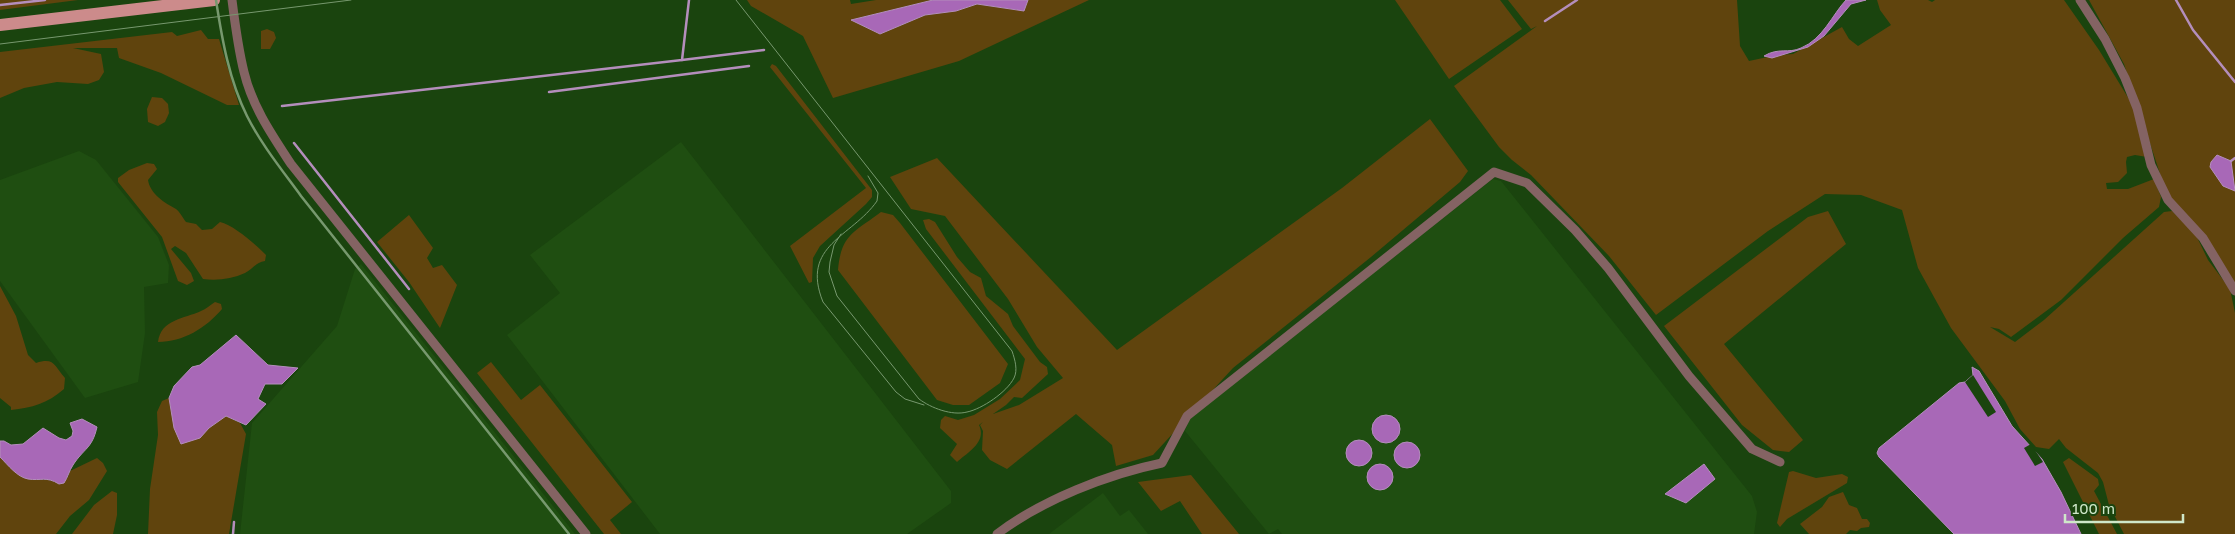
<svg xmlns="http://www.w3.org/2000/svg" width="2235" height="534" font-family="'Golos Text',sans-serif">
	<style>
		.built { fill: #1f4e11 }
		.green { fill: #60440d }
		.water { fill: #a868b7; stroke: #b48ebc }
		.pier { fill: #1a440e }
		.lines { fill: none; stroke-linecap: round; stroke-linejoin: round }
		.stream { stroke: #b48ebc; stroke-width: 2.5 }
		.minor { stroke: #846363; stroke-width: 9 }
		.primary { stroke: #cc8b8b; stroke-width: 12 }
		.tram { stroke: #77986e; stroke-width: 1 }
		.rail { stroke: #77986e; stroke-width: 2.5 }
	</style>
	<rect width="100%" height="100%" fill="#1a440e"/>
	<g class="built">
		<polygon points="681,142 951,491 951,503 907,534 660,534 507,335 560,293 530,255"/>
		<polygon points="79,151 96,160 158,237 169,265 168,283 144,287 145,333 138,382 85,398 0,281 0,180"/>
		<polygon points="1493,179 1501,181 1752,496 1757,512 1754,534 1282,534 1278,529 1269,534 1185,431 1190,418"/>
		<polygon points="361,264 451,377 575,534 240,534 252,423 337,326 355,269"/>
		<polygon points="1103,493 1120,516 1129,510 1148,534 1049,534"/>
	</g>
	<g class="green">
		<polygon points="0,0 78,0 0,10"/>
		<polygon points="747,0 850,0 851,4 876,0 933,0 851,20 880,34 925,15 956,11 977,4 1024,11 1028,0 1089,0 959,61 833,98 803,36 751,6"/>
		<polygon points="1395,0 1500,0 1522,29 1449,79"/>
		<polygon points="1508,0 1737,0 1740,46 1749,61 1777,55 1793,54 1842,27 1849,39 1858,46 1891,25 1880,10 1877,0 1928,0 1932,2 1935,0 2064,0 2099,50 2135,109 2147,157 2135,155 2127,157 2126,162 2127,173 2118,182 2106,183 2107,189 2128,189 2154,179 2161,197 2159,207 2123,238 2061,300 2011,337 1999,329 1990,327 2015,342 2044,320 2164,212 2172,211 2195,233 2208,260 2230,289 2235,313 2235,534 2124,534 2109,505 2103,482 2098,473 2066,448 2059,439 2049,449 2036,447 2020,429 2005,401 1951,328 1918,268 1902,210 1861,195 1825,194 1768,231 1656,315 1609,256 1531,175 1512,160 1499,147 1454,86 1537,26 1531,29"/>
		<polygon points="2089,0 2235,0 2235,284 2168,198 2124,64"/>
		<polygon points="267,29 274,32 276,38 270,49 261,49 261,31"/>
		<polygon points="201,30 208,39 219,39 239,105 227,105 161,73 119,58 117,48 73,48 101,54 104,72 99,80 88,84 57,82 24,88 0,98 0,52 172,32 177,36"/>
		<polygon points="772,64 776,66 872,190 872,197 866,204 820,246 813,258 812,282 809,283 790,246 866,188 770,67"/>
		<polygon points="152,97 162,98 168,104 169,113 165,122 158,126 148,122 147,109"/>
		<path d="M1430,119L1468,171L1460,182L1371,257L1233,368L1153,455L1116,466L1112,445L1076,414L1007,469L990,460L982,450L983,431L980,425L983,422L979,425C987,442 968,452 957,462L950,455L957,444L940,428L941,420L945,416L958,420L974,415L1000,399L1020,380L1025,359L926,229L923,220L929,219L935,222L957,257L970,272L981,278L986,296L1008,314L1013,326L1040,362L1047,367L1048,374L1022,398L1014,397L1006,405L993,414L1019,405L1063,378L1037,347L1008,299L945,216L911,209L890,177L937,158L1117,350L1342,188Z"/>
		<path d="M147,163L154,164L157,169L148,180C150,194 165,203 176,209C180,212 183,218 186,222L196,224L202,230L212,229L220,222C234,225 256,245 266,255L265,261C256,262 253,269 245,273C232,279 217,281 203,279L186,253L175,246L171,249L191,273L194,281L187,285L178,281L162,237L118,182V178L129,170Z"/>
		<polygon points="1828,211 1846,244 1724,344 1803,440 1789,452 1773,450 1742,425 1664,326 1808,217"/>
		<path d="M881,212L893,215L900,223L1008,364L1000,383L969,405H953L937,400L838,270C841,234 855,232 881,212Z"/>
		<polygon points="409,215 433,248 427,258 433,268 442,265 457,285 440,328 409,282 377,242"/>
		<path d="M0,286L16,316L28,355L36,363C55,357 54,366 65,378L64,389C48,403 32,408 11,410V407L0,398Z"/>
		<path d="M215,302L221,304L222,309C206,328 183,342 158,342C161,319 184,319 201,311C206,309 210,305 215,302Z"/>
		<polygon points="491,362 521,400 540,385 632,502 610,520 621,534 604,534 477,373"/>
		<polygon points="169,398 172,414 200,438 208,428 226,416 240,423 246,434 229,534 148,534 150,489 158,435 157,412 162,401"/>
		<path d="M0,457C8,466 20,478 32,479C43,480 49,478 59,484L68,477L70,471L97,458L103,463L107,471L89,500L70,516L56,534H0Z"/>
		<polygon points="2069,458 2098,479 2099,485 2094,491 2117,534 2099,534 2063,462"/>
		<polygon points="1793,471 1816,478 1842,474 1848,477 1847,483 1787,519 1780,527 1777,523 1789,472"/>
		<polygon points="1191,475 1239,534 1202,534 1180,501 1161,511 1138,482"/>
		<polygon points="112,491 117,493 117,515 113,534 72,534 94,505"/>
		<polygon points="1843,492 1849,505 1857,508 1862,519 1867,519 1870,523 1869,527 1861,528 1857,531 1850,530 1846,534 1809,534 1800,524 1822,507 1829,497"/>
	</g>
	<g class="water">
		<polygon points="933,0 1028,0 1024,11 977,4 956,11 925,15 880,34 851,20"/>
		<path d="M1846,0H1866L1851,4L1824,36L1808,47L1772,58L1764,56C1779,47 1788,54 1801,48C1823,39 1832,15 1846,0Z"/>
		<polygon points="2217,155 2231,161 2235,191 2223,186 2210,167 2211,162"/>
		<polygon points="236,335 268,365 298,368 282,384 265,384 258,399 266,404 246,425 226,416 209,428 200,438 181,444 174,428 169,398 174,386 192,367 200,365"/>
		<polygon points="1972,367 1979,371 2012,426 2042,459 2061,492 2081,534 1954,534 1879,457 1877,453 1879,448 1959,383 1965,382 1973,375"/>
		<circle cx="1386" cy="429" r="14"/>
		<path d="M82,419L97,427C92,449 84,448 73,465C69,471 68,477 64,483L59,484C46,476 41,481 28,479C17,477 8,465 0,457V441H4L11,445L23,444L43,428L59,438L66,440L72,436L73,431L70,423Z"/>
		<circle cx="1359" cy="453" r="13"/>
		<circle cx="1407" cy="455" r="13"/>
		<circle cx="1380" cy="477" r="13"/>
		<polygon points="1704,464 1715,479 1686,503 1665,494"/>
	</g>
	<g class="pier">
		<polygon points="1973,375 1996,412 1988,417 1965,382"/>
		<polygon points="2031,444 2043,462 2035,466 2024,448"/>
	</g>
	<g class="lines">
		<g class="stream">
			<polyline points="2176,0 2193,30 2235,82"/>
			<polyline points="0,5 45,0"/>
			<polyline points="1545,21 1577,0"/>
			<polyline points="682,60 764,50"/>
			<polyline points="549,92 749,66"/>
			<polyline points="282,106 682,60 689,0"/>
			<polyline points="294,143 409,289"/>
			<polyline points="2231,161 2235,158"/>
			<polyline points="233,534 234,522"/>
		</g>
		<g class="minor">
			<path d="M232,0C235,24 238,48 244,72C252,106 272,135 291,164L586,534"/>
			<polyline points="2080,0 2105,39 2125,78 2137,108 2151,165 2168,200 2203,238 2235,291"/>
			<path d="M997,534C1042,500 1108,474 1162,463L1187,416L1494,172L1527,183L1575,230L1608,268L1689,376L1752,449L1780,462"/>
		</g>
		<polyline class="primary" points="0,25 214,0"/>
		<g class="tram">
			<path d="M736,0L1012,351C1015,360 1018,370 1014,378C1007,392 982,409 967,412C952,416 931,408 919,399L837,296L829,272L830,262L834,245L841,234"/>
			<polyline points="0,44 351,0"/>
			<path d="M868,176L878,193L877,201C852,237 800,245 823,302L896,392L905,399L924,405"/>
		</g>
		<path class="rail" d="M216,0C222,39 229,80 247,116C261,144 282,170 301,196L569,534"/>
	</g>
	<path d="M2065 514v8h118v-8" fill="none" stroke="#cfe7c9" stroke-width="2.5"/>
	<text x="2072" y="514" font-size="15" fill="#cfe7c9" stroke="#1a440e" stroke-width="4" paint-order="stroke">100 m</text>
</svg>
